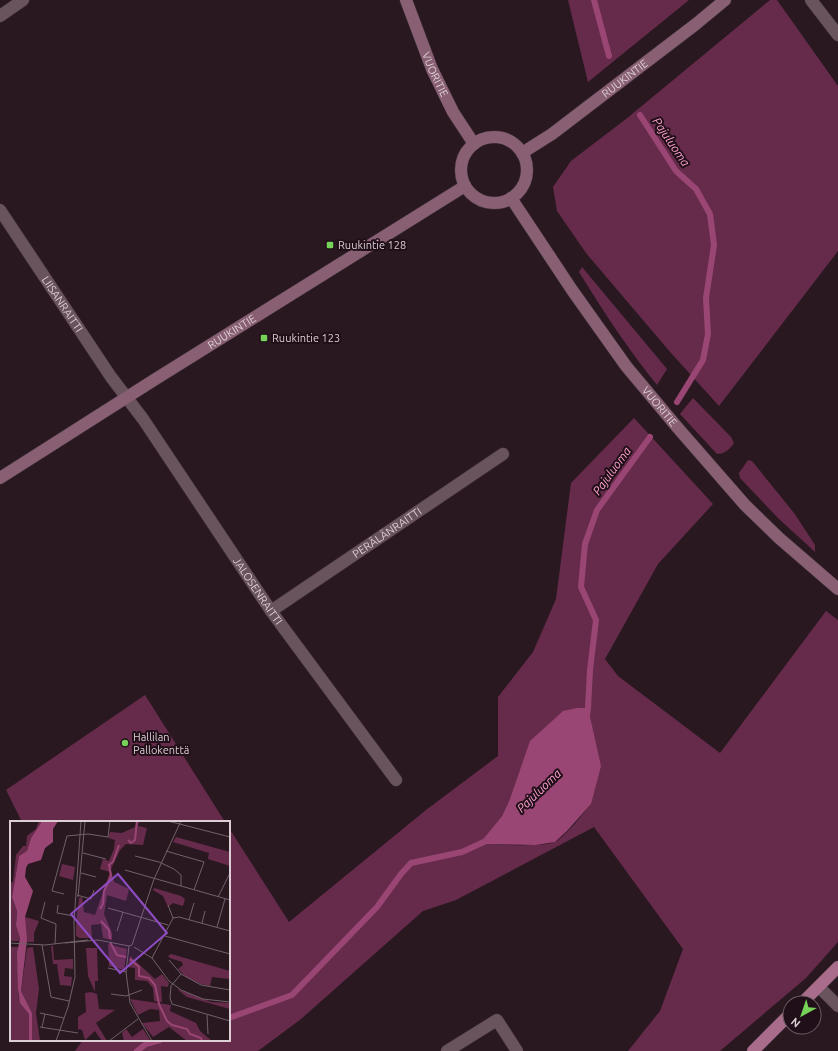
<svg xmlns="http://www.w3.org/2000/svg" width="838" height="1051" font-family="Ubuntu,sans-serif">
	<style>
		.green { fill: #662b4b; fill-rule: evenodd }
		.water { fill: #9a4674 }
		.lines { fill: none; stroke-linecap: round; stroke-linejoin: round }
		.stream { stroke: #9a4674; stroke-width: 6 }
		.street-casing { stroke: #42343b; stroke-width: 13 }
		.secondary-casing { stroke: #42343b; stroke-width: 13 }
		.primary-casing { stroke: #42343b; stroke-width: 13 }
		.street { stroke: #69535d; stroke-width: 12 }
		.secondary { stroke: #895f74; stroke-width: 12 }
		.primary { stroke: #a96c8b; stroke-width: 12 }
		.poi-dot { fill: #77d259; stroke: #200f18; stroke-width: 1.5 }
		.labels { text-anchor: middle; stroke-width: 4; stroke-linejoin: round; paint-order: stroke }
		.street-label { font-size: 11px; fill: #dbced4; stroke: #200f18 }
		.poi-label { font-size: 11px; fill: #dbced4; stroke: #200f18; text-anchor: start }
		.water-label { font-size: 12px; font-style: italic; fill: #ffa2d1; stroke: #200f18 }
		.inset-river { fill: none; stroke: #9a4674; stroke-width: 2 }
		.inset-road { fill: none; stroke: #716169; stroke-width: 1 }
		.view { fill: #8e4cc3; fill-opacity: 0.15; stroke: #8e4cc3; stroke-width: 2 }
		.inset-edge { fill: none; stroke: #dbced4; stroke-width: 2 }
	</style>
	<rect width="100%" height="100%" fill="#2a1821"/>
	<g class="green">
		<polygon points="568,0 689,0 588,82"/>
		<polygon points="770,0 777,0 838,86 838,251 719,406 671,353 586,253 557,211 553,187 571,161 626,119"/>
		<path d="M582,267L667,369L657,385C628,349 603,311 579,272Z"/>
		<path d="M693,398L731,437L734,443C730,449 725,454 717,454L680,414Z"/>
		<path d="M634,418L713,504L658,564L605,659L618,676L720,753L826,611L838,620V942L806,978L720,1051H628L660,1011L683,949L594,827L456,900L423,911L301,1019L258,1051H75L83,1040H229V828L289,922L426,810L498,756V697L533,652L556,599L571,483ZM510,799L591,804C580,817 570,831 557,841C546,848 495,844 479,844L502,816Z"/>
		<polygon points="748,460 752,461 794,513 815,545 815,552 778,518 740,478 739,473"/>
		<polygon points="145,695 225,822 22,822 6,790"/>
	</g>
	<polygon class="water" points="577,708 588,708 601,766 591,804 567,831 555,842 536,845 479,844 502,816 510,799 530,741 563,711"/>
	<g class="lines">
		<g class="stream">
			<polyline points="594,0 609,56"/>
			<polyline points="640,115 676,171 696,189 710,214 714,245 706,298 708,334 703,360 677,402"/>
			<polyline points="587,715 588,708 590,670 596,620 581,587 585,544 597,510 650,437"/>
			<polyline points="229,1018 292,995 377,907 401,874 411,863 462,852 486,841"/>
			<polyline points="137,1051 146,1044 160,1040"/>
		</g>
		<defs>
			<g id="street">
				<polyline points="811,0 838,35"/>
				<polyline points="0,16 23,0"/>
				<path id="s1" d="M0,210L111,377L143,419L271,611L396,780"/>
				<path id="s2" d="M271,611L503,454"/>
				<polyline points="819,987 838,1006"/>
				<polyline points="447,1051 497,1020 517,1051"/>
			</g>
			<g id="secondary">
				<path id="s3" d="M406,0L432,69L453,112L474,144"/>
				<circle cx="494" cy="170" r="33"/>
				<path id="s4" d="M522,153L552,134L696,24L725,0"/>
				<path id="s5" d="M511,198L572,290L626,366L677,427L745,505L779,538L838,589"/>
				<path id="s6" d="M0,478L154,380L465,186"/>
			</g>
			<g id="primary">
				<polyline points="802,1003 838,967"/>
				<polyline points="753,1051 790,1014"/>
			</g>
		</defs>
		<use href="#street" class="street-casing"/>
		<use href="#secondary" class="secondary-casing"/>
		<use href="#primary" class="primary-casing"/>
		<use href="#street" class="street"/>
		<use href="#secondary" class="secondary"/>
		<use href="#primary" class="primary"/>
	</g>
	<g class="poi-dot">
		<rect x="326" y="241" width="8" height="8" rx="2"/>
		<rect x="260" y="334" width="8" height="8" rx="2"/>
		<circle cx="125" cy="743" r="4"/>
	</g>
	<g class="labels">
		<g class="street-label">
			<text dy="4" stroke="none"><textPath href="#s3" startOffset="80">VUORITIE</textPath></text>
			<text dy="4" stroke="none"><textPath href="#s4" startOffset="127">RUUKINTIE</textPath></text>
			<text dy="4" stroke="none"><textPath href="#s1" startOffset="113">LIISANRAITTI</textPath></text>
			<text dy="4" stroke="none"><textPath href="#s6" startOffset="274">RUUKINTIE</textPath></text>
			<text dy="4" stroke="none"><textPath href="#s5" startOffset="256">VUORITIE</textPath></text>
			<text dy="4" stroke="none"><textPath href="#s2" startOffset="140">PERÄLÄNRAITTI</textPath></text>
			<text dy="4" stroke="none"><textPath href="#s1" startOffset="460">JALOSENRAITTI</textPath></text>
		</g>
		<g class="poi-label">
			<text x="338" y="249">Ruukintie 128</text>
			<text x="272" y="342">Ruukintie 123</text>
			<text x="133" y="741">Hallilan<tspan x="133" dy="13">Pallokenttä</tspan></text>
		</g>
		<g class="water-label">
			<text transform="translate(671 142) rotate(56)" y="4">Pajuluoma</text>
			<text transform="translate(612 471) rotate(-54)" y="4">Pajuluoma</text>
			<text transform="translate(539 791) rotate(-44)" y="4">Pajuluoma</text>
		</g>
	</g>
	<g transform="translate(10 821)">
		<rect width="220" height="220" fill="#2a1821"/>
		<path d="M29,0H32L21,17L17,30L9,35L2,76L7,90L6,101L10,117L9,120H0V62L3,61L6,34L13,25H16L17,15L26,8ZM126,0H129L128,5L137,7L133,24L116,23L110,29L101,48L104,61L119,68L116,80L97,74L94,93L102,112V119L93,117L91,103L81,104L82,117H70L66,115V105L69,77L72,76L74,91L85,94L100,51L90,48L93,38L99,40L104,28L105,19L98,17L100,11L112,12L125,6ZM166,16L220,31V45L198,38L199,32L163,21ZM52,43L65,46L63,59L49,55ZM144,67L171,75L175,78L173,85L163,82L158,86L153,75L143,69ZM15,96L29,100L24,112V121H13ZM98,123L117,128L114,149L99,145ZM41,125H43L44,139L63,138V148L55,147L54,155L62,156L61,165L50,164L47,143H43ZM0,126H8V168L9,177L19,193V220H0ZM23,126L29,168L26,192L30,220H22V192L11,170L17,127ZM76,127H87L88,160H85V171L78,155ZM161,133L220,150V158L202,156L200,165L191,163L176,156L168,148L173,144L172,141L160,137L158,135ZM120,135L145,158L152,153L159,162L158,166L151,165L152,181L144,180L143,167L137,160L125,159V147L118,146ZM167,168L201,181L220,182V188L177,176ZM81,171L87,173L89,188L105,189L86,202L97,220H92L85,210L75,219L72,209L68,208V196L76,191L75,172ZM120,178L161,184L160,190L186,202L190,210L202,220H177L159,206L143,216L132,202L150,200L149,189L140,188L128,194ZM116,208L122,216L133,208L140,219L114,220L112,212Z" fill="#662b4b"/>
		<path d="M32,0H48L43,8V21L35,27L31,39L18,43L16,47L15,56L23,70L15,96L17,119L11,170L22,192V220H19V193L10,182L8,168L7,132L10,117L6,104L7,90L2,76L9,35L17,30L21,17Z" fill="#9a4674"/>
		<path class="inset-river" d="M118,19L121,22L125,19L127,0M90,88L93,83L94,70L101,55L99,44L103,41L109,24M91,100L99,109L100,118M100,121L107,134L116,136M120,138L129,146V155L139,157L145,164L149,183L157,200L162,204L177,208L180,213L191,217L192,220"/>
		<path class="inset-road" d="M158,0L220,16M156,30L194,41L184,69M73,32L96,38M125,35L149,41L164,48L171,54V65M115,49L220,79M71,52L86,56M54,73L42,70L57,15L78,13L98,16L100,0M67,74L81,78L84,69M68,76L75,0M208,76L220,52M35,81L31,97L46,103L45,123M48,84L47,92L64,95M158,84L163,97M98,87L158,104M163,97L169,96L220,110M179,99L184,82M192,102L195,90M207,106L215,78M107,110L113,91M155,115L220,133M0,122L35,124L78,119M55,122L88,119L119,125M32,124L41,176L59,180M124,126L142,137L159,160L171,169L193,178L220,181M142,137L163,97M159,139L171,153M98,147L116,151M220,169L191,164L171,153L161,165L160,177L162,183L220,200M101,173L116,175L132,169M30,192L54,197M197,194L198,213M30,206L68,212M32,206L35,193M46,220L58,186L65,156L64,101L71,0M99,220L128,198M142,220L120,182L116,151L119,125L122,124L144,58L171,0"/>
		<path class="view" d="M108,53L157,112L110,152L61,93Z"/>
		<rect width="220" height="220" class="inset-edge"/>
	</g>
	<g transform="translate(802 1015) rotate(220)"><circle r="19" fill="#200f18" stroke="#6b5b63"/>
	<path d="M0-3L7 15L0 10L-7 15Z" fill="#77d259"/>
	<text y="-6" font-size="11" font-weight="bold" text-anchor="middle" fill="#dbced4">N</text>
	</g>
</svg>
